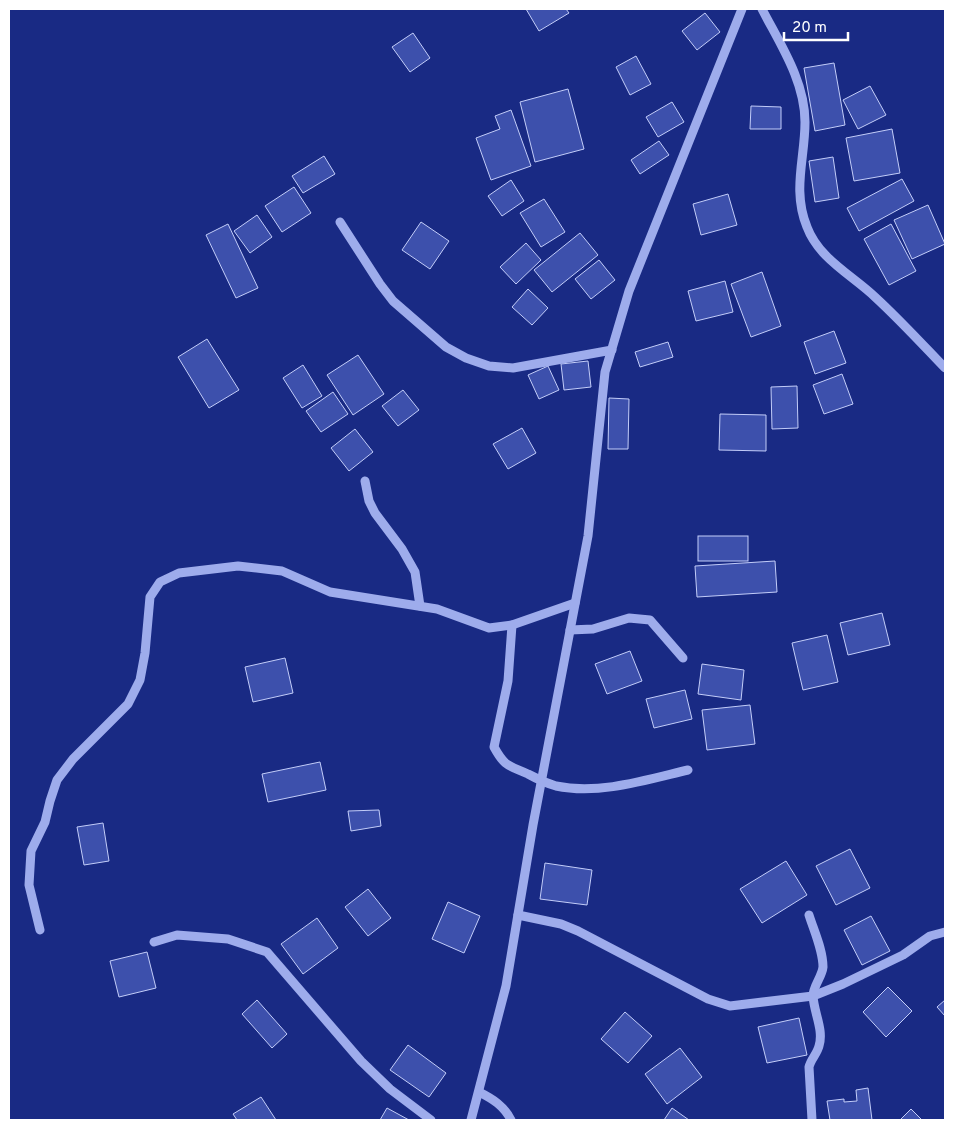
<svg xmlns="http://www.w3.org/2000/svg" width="954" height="1129" font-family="Overpass,sans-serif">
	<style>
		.building { fill: #3d50ac; stroke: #c3cdf9 }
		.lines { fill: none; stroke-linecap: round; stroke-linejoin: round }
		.minor { stroke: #9eacec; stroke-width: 9 }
	</style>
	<rect width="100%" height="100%" fill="#192a84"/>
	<g class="building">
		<polygon points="526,9 566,9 569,13 539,31"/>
		<polygon points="705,13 720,32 697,50 682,31"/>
		<polygon points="413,33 430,58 410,72 392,47"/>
		<polygon points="636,56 651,84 630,95 616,67"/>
		<polygon points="834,63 845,125 815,131 804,68"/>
		<polygon points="870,86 886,115 858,129 843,100"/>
		<polygon points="568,89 584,149 535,162 520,102"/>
		<polygon points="672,102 684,122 658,137 646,117"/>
		<polygon points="751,106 781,107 781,129 750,129"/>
		<polygon points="511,110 531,166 491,180 476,138 500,129 495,116"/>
		<polygon points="892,129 900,173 854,181 846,138"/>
		<polygon points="659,141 669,155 640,174 631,160"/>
		<polygon points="324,156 335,174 303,193 292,176"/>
		<polygon points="833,157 839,198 815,202 809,161"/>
		<polygon points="902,179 914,201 859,231 847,208"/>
		<polygon points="511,180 524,201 502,216 488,196"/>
		<polygon points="294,187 311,213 282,232 265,206"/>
		<polygon points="728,194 737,225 701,235 693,204"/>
		<polygon points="544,199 565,232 541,247 520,213"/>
		<polygon points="928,205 945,244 912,259 894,220"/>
		<polygon points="257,215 272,237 250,253 234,231"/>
		<polygon points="421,222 449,241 430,269 402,250"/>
		<polygon points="228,224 258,288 236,298 206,235"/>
		<polygon points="891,224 916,271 889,285 864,239"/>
		<polygon points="580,233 598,255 552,292 534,270"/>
		<polygon points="526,243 541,260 516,284 500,267"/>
		<polygon points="599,260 615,280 591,299 575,279"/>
		<polygon points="762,272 781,326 751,337 731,284"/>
		<polygon points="725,281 733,312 696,321 688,291"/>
		<polygon points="528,289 548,308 532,325 512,307"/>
		<polygon points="834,331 846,363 815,374 804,342"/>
		<polygon points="207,339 239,390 209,408 178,357"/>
		<polygon points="668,342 673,357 640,367 635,352"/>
		<polygon points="358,355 384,394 353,415 327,375"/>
		<polygon points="588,361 591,387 564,390 561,364"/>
		<polygon points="303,365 322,396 302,408 283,378"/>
		<polygon points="548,366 559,390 539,399 528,375"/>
		<polygon points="842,374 853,404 824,414 813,385"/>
		<polygon points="797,386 798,428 772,429 771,387"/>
		<polygon points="403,390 419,410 398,426 382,406"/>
		<polygon points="333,392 348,414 321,432 306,411"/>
		<polygon points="609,398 629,399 628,449 608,449"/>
		<polygon points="720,414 766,415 766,451 719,450"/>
		<polygon points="522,428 536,453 508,469 493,444"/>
		<polygon points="355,429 373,452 349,471 331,448"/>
		<rect x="698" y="536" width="50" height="25"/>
		<polygon points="775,561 777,592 697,597 695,566"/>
		<polygon points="882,613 890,645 848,655 840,623"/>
		<polygon points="827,635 838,682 803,690 792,643"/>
		<polygon points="630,651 642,681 607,694 595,664"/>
		<polygon points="285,658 293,693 253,702 245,667"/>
		<polygon points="702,664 744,670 741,700 698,694"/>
		<polygon points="685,690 692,719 654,728 646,699"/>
		<polygon points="750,705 755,744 707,750 702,710"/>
		<polygon points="320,762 326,790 268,802 262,774"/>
		<polygon points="379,810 381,826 351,831 348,811"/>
		<polygon points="103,823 109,861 84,865 77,827"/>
		<polygon points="850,849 870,888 836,905 816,866"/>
		<polygon points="786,861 807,895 762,923 740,889"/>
		<polygon points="545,863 592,870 587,905 540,899"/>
		<polygon points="368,889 391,918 368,936 345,907"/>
		<polygon points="448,902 480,916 464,953 432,939"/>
		<polygon points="871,916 890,951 862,965 844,930"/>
		<polygon points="317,918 338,948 303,974 281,944"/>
		<polygon points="147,952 156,988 119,997 110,961"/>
		<polygon points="888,987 912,1011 886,1037 863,1012"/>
		<polygon points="257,1000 287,1034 272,1048 242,1014"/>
		<polygon points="945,1000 945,1016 937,1007"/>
		<polygon points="625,1012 652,1036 628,1063 601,1039"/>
		<polygon points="799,1018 807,1055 767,1063 758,1027"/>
		<polygon points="408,1045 446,1073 429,1097 390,1070"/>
		<polygon points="680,1048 702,1077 667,1104 645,1074"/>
		<polygon points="868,1088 872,1120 830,1120 827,1101 844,1099 844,1102 857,1101 856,1090"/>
		<polygon points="261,1097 276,1120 237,1120 233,1114"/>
		<polygon points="387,1108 409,1120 380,1120"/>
		<polygon points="672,1108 689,1120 664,1120"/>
		<polygon points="911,1109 922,1120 900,1120"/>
	</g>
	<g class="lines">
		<g class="minor">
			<path d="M762,9C780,44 805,81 805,122C805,159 792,190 807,227C819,259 852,275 875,297C900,320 922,344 945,368"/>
			<polyline points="340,222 380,284 393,301 446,347 466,358 489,366 513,368 612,350"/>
			<polyline points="365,481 369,501 375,513 402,549 415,572 420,606"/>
			<path d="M512,625L508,681L494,747C505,767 508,765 528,774C537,779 546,783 556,786C599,795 646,780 688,770"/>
			<polyline points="570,630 593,629 629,618 650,620 683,658"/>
			<polyline points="518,915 561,924 578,931 708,999 730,1006 813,996 843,984 903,955 930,936 945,932"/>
			<path d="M809,915C814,931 823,950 823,967C822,977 813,986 813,996C814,1013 824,1030 819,1046C817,1054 811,1059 809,1067L812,1120"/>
			<polyline points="40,930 29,885 31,851 45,822 50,801 57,780 73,759 128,704 140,680 145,653 150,597 160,582 179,573 238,566 282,571 330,592 437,609 489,628 512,625 575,603"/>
			<polyline points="154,942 177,935 228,939 267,952 361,1061 390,1089 431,1120"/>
			<path d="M479,1092C493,1099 504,1106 511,1120"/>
			<polyline points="471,1120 506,986 533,825 588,536 605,372 629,291 742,9"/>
		</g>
	</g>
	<rect width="954" height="1129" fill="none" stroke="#ffffff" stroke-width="20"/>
	<path d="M784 32v8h64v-8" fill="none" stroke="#ffffff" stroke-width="2.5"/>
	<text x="792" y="32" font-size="15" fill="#ffffff" stroke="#192a84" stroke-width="4" paint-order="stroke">20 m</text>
</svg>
